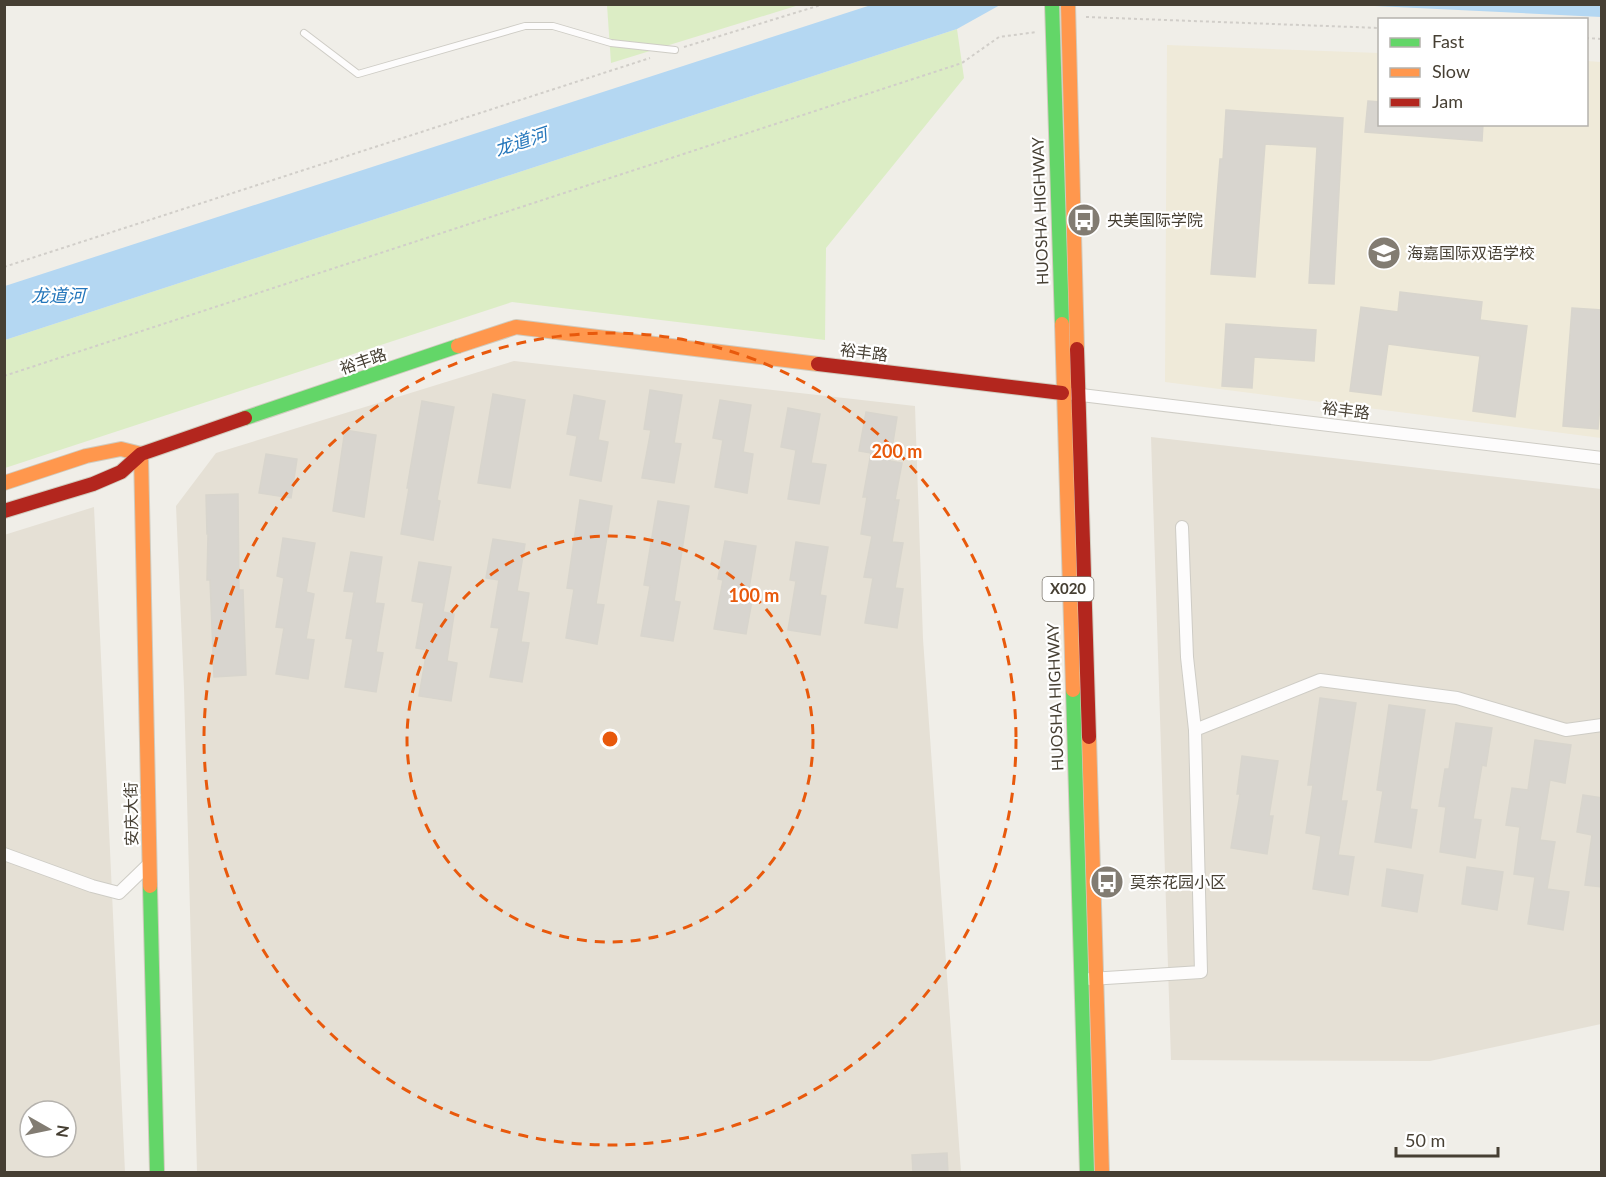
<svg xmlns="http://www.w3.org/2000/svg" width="1606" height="1177" font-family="Lato,'Noto Sans SC',sans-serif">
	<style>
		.residential { fill: #e5e0d5; fill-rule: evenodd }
		.education { fill: #efead9 }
		.green { fill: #dcedc5 }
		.water { fill: #b4d7f2 }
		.building { fill: #d8d5cf; stroke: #d8d5cd; stroke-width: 1.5 }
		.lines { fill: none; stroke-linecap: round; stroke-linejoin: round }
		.lane-casing { stroke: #ceccc5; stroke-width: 8 }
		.street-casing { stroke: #ceccc5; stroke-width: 14 }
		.fast-casing { stroke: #d0cbbe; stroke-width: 16 }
		.slow-casing { stroke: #d0cbbe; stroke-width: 16 }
		.jam-casing { stroke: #d0cbbe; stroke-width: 16 }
		.path { stroke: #d1cec9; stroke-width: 2; stroke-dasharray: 3 3; stroke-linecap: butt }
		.lane { stroke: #fdfcfc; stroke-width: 6 }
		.street { stroke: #fdfcfc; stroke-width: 12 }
		.fast { stroke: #63d668; stroke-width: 14 }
		.slow { stroke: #ff974d; stroke-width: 14 }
		.jam { stroke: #b3261e; stroke-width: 14 }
		.ring { fill: none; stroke: #e8590c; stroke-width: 3; stroke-dasharray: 10 8 }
		.labels { text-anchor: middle; stroke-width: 4.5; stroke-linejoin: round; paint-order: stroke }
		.shield { fill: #fff; stroke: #7e7970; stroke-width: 1.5 }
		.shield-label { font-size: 15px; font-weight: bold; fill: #463f33 }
		.street-label { font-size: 16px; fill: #463f33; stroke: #fff }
		.poi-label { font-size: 16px; fill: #463f33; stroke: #fff; text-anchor: start }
		.water-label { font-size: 18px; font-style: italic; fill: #2476bb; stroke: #fff }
		.centre { fill: #e8590c; stroke: #fff; stroke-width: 3 }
		.ring-label { font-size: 18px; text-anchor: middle; font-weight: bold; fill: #e8590c; stroke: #fff; stroke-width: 4.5; stroke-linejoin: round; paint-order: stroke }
	</style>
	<rect width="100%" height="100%" fill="#f0eee8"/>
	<g class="residential">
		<polygon points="514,361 915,406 923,639 961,1172 197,1172 184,688 176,506 216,453"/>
		<polygon points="1151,437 1601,489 1601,1024 1430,1061 1171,1060"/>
		<path d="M94,507L125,1172H5L4,535ZM30,1111H66V1147H30Z"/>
	</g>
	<polygon class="education" points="1167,45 1379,53 1380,124 1586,124 1587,61 1601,62 1601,438 1165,382"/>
	<g class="green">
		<polygon points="607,5 799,5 611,63"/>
		<polygon points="957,29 964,78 826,248 825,340 512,302 5,468 5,340"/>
	</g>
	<g class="water">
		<polygon points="871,5 1000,5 957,29 5,340 5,286"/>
		<polygon points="1354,5 1601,5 1601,17"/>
	</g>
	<g class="building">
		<polygon points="1368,101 1380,102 1380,124 1483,124 1482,141 1365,132"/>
		<polygon points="1226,110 1343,118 1334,284 1309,283 1317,147 1265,144 1255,277 1211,274 1220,159 1223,159"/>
		<polygon points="1400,292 1482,302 1480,320 1527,326 1515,417 1473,411 1480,356 1388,344 1381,395 1350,391 1361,307 1398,312"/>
		<polygon points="1572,308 1602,310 1602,382 1598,429 1563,426"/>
		<polygon points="1226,324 1316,330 1314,361 1254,357 1252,388 1222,386"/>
		<polygon points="650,390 682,395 674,443 681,444 674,483 642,478 651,430 644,429"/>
		<polygon points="493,394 525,400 510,488 478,483"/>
		<polygon points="574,395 605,401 598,440 608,442 601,481 570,475 577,436 567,434"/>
		<polygon points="720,400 751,405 743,452 753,454 747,493 715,487 723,440 713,438"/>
		<polygon points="422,401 454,407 437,500 440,501 433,540 401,534 409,488 407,488"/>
		<polygon points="788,408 820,414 811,463 826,465 819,504 788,499 796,450 781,447"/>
		<polygon points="866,412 897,417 890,461 902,463 895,500 899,500 892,542 903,543 895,588 903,589 897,628 865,623 873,578 864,577 872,536 861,534 867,497 863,497 871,453 859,451"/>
		<polygon points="345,430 376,435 364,517 333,511"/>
		<polygon points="266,454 297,459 291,498 259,493"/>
		<polygon points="238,494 239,590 243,590 246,675 214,677 210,580 207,580 208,534 207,534 206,495"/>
		<polygon points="580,500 612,506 596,604 604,605 597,644 566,638 574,589 567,588"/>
		<polygon points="658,501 689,506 674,601 680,602 673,641 641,636 650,586 644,585"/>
		<polygon points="283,538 315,543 306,592 314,594 306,639 314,640 308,679 276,674 284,628 276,627 284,578 277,576"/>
		<polygon points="493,539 525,544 517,591 529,593 521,642 529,643 522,682 490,677 499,628 491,627 499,580 486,578"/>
		<polygon points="725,541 756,546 748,595 753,595 746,634 714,629 723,580 718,579"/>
		<polygon points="796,542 828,547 820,595 826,596 820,635 788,630 796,581 790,580"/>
		<polygon points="351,552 382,557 375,603 384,604 376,652 383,653 376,692 345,687 353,639 346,638 354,592 344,591"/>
		<polygon points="419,562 451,567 443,612 454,614 447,661 457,663 451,701 419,696 427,650 416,648 424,603 412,601"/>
		<polygon points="1320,698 1356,703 1341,801 1347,801 1338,855 1354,857 1348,895 1313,889 1321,836 1306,833 1313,785 1308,785"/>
		<polygon points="1389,705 1425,710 1410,809 1417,810 1411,848 1375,842 1383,791 1377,790"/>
		<polygon points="1456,723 1492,728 1486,766 1482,765 1473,819 1481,820 1475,858 1440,852 1446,807 1439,806 1445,769 1449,769"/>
		<polygon points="1535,740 1571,745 1565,783 1550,780 1540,840 1555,842 1547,889 1569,892 1563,930 1528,924 1535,877 1514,874 1520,827 1506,825 1512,788 1528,790"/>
		<polygon points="1242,756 1278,761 1269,816 1273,816 1267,854 1231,848 1240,794 1237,794"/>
		<polygon points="1583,795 1602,798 1602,887 1585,885 1592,835 1577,832"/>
		<polygon points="1467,867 1503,872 1497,910 1462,904"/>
		<polygon points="1387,869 1423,875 1417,912 1382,906"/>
		<polygon points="947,1153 948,1173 913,1173 912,1155"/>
	</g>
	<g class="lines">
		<defs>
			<polyline id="lane" points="304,33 358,74 525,26 553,26 611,43 675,50"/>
			<g id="street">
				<polyline points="1073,394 1602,458"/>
				<polyline points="1182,527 1187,657 1195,730"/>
				<polyline points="4,854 92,886 119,893 149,864"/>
				<polyline points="1090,979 1201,972 1195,730 1320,680 1457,698 1566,730 1602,725"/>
			</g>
			<g id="fast">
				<polyline points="1052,4 1062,324"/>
				<polyline points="245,418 458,346"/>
				<polyline points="1073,690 1087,1172"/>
				<polyline points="150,886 157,1172"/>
			</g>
			<g id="slow">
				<polyline points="1068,4 1077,349"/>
				<polyline points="1062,324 1073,690"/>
				<polyline points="458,346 516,327 818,364"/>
				<polyline points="141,454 150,886"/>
				<polyline points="4,483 86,456 121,449 141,454"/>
				<polyline points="1089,737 1102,1172"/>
			</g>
			<g id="jam">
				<polyline points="1077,349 1089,737"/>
				<polyline points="818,364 1062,393"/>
				<polyline points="4,511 93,484 121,472 141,454 245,418"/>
			</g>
		</defs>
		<use href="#lane" class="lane-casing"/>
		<use href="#street" class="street-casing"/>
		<use href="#fast" class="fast-casing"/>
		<use href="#slow" class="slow-casing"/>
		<use href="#jam" class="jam-casing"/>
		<g class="path">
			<polyline points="1086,17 1380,28"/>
			<polyline points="1586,38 1602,39"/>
			<polyline points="684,47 824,4"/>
			<polyline points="4,267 650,58"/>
			<polyline points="4,376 962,63 999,37 1037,32"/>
		</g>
		<use href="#lane" class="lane"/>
		<use href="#street" class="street"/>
		<use href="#fast" class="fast"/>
		<use href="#slow" class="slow"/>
		<use href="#jam" class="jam"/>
	</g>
	<g class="ring">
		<circle cx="610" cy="739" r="203"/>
		<circle cx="610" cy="739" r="406"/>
	</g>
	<defs>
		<symbol id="bus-disc" viewBox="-11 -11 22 22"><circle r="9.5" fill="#827c72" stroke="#fff"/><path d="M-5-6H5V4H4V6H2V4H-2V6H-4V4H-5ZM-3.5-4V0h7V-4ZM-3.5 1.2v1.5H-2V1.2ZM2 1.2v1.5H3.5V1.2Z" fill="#fff"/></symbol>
		<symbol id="school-disc" viewBox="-11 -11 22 22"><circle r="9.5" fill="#827c72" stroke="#fff"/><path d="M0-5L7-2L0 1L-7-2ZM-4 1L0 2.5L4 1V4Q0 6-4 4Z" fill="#fff"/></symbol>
	</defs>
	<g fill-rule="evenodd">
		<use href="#bus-disc" x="1065" y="201" width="38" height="38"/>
		<use href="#school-disc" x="1365" y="234" width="38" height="38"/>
		<use href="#bus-disc" x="1088" y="863" width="38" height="38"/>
	</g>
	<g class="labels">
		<rect class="shield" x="1042.5" y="577" width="51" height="24" rx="4.5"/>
		<g class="shield-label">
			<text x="1068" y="594">X020</text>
		</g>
		<g class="street-label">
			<text transform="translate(1040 211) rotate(-92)" y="6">HUOSHA HIGHWAY</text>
			<text transform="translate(864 352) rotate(7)" y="6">裕丰路</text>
			<text transform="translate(363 361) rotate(-19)" y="6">裕丰路</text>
			<text transform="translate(1346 410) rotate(7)" y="6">裕丰路</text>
			<text transform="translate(1055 697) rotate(-92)" y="6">HUOSHA HIGHWAY</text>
			<text transform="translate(131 814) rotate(-91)" y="6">安庆大街</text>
		</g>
		<g class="poi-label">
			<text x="1107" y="226">央美国际学院</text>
			<text x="1407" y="259">海嘉国际双语学校</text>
			<text x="1130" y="888">莫奈花园小区</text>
		</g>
		<g class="water-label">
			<text transform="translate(521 142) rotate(-18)" y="6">龙道河</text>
			<text x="58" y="302">龙道河</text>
		</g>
	</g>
	<circle cx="610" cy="739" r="9" class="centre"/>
	<g class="ring-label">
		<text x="897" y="458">200 m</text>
		<text x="754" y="602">100 m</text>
	</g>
	<rect width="1606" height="1177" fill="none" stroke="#463f33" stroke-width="12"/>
	<rect x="1378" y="18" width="210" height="108" fill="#ffffff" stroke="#b5b2ad" stroke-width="1.5"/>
	<rect x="1390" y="38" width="30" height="9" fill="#63d668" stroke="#b5b2ad" stroke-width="1.5"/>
	<text x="1432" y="48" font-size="18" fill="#463f33">Fast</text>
	<rect x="1390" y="68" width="30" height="9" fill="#ff974d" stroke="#b5b2ad" stroke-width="1.5"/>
	<text x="1432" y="78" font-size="18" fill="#463f33">Slow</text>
	<rect x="1390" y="98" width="30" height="9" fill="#b3261e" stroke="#b5b2ad" stroke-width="1.5"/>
	<text x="1432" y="108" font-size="18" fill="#463f33">Jam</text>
	<g transform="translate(48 1129) rotate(99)"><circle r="28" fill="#ffffff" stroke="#b5b2ad" stroke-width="1.5"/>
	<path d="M0-4.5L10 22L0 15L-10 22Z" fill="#827c72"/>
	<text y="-9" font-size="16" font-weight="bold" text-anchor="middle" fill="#463f33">N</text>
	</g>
	<path d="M1396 1147v9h102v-9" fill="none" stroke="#463f33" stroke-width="3"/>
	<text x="1405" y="1147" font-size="18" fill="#463f33" stroke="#ffffff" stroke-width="4.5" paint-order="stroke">50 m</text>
</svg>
